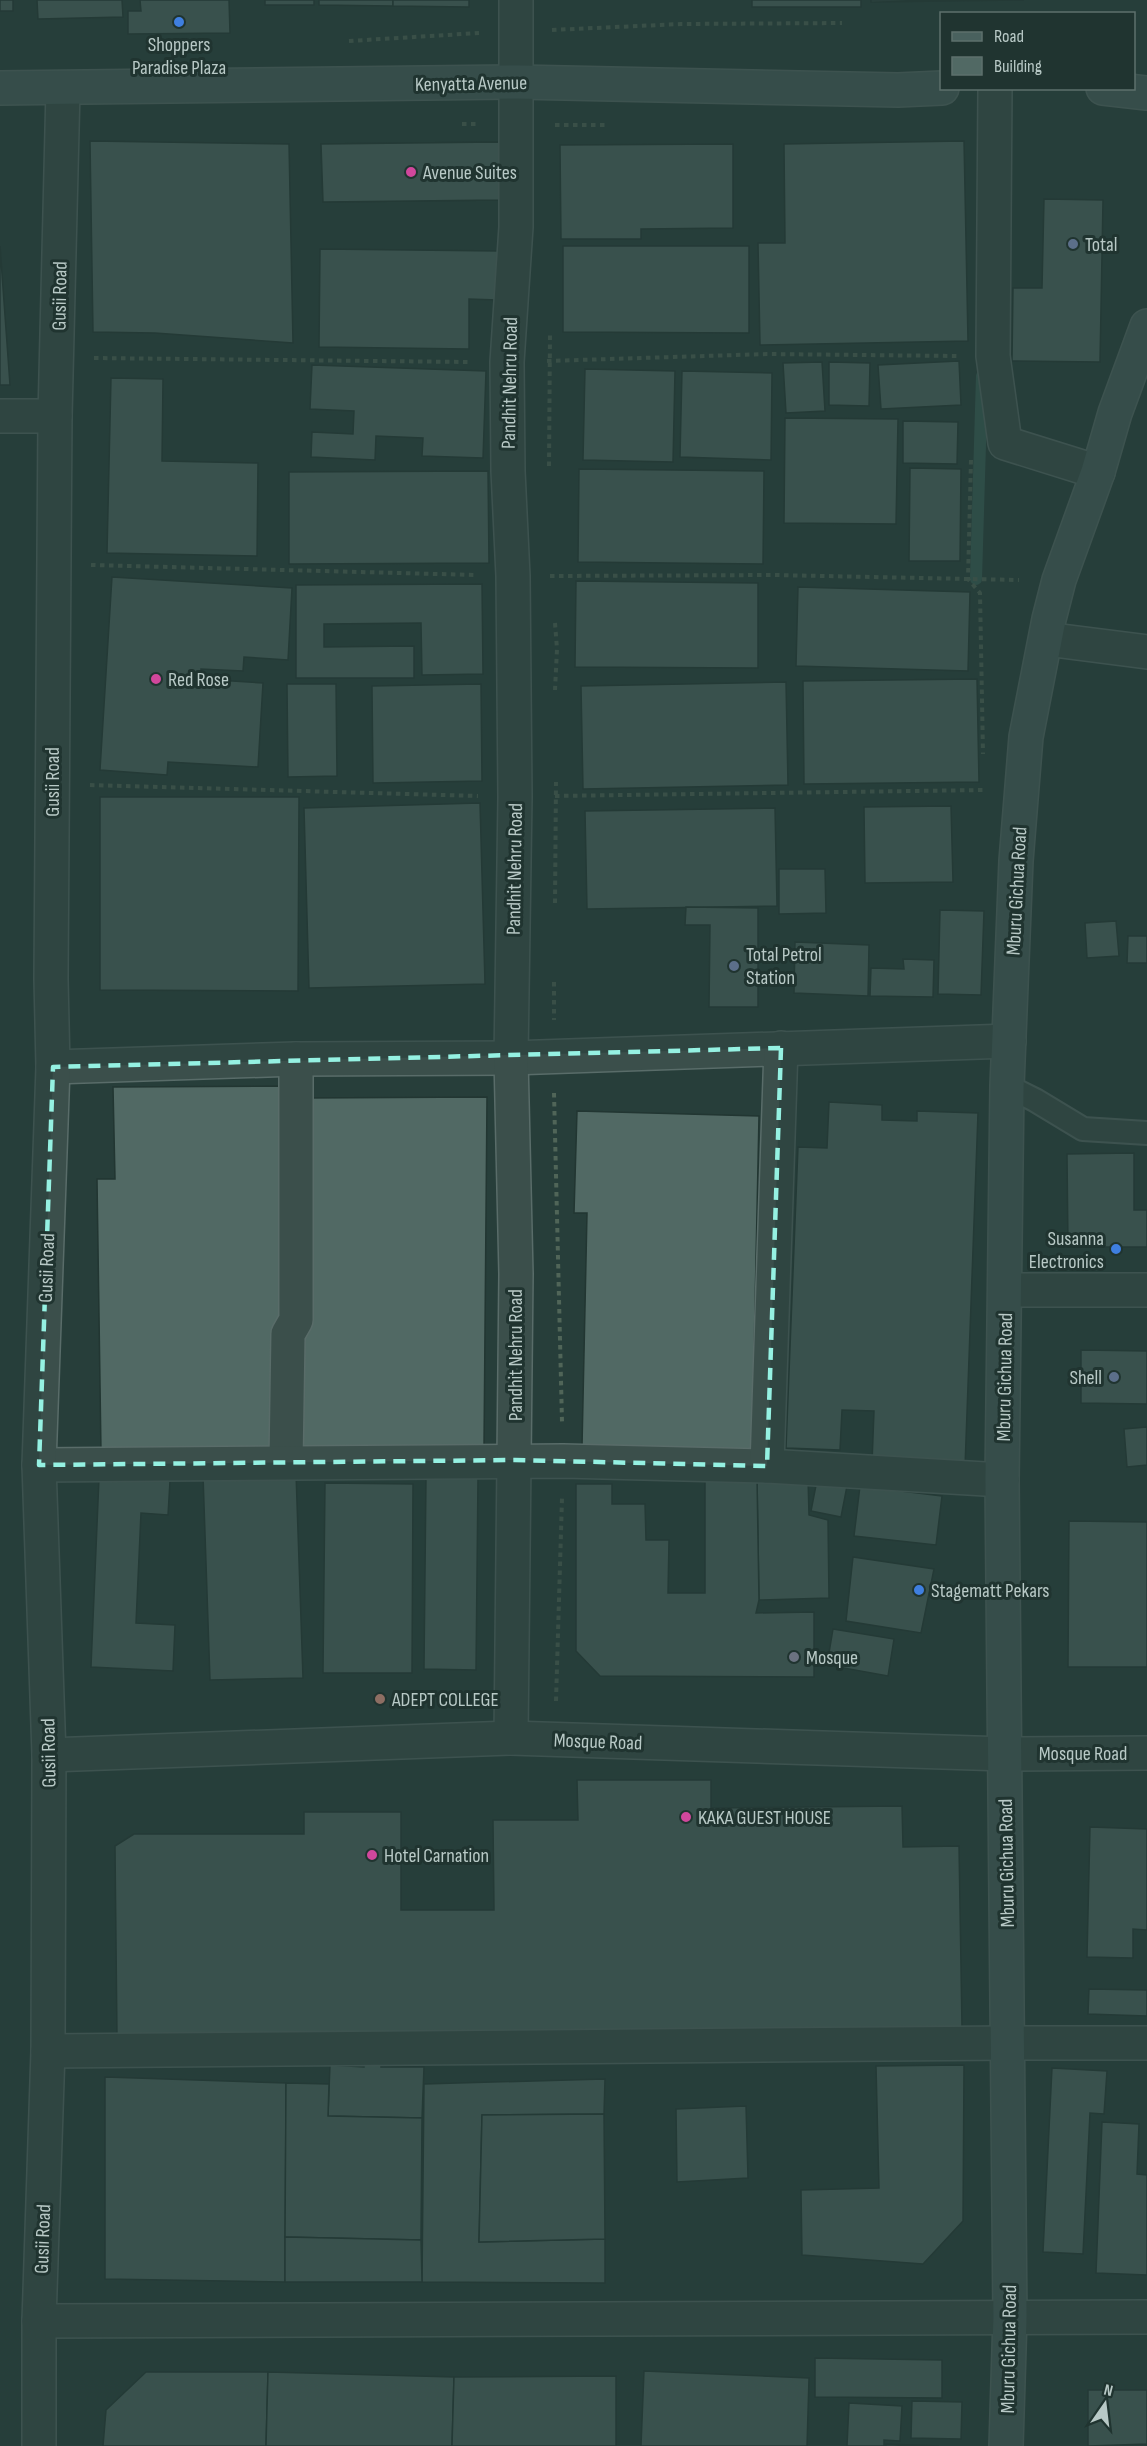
<svg xmlns="http://www.w3.org/2000/svg" width="1147" height="2446" font-family="'Sofia Sans Condensed',sans-serif">
	<style>
		.lines { fill: none; stroke-linecap: round; stroke-linejoin: round }
		.stream { stroke: #396058; stroke-width: 12 }
		.building { fill: #516964; stroke: #223632; stroke-width: 1.5 }
		.lane-casing { stroke: #596c69; stroke-width: 26 }
		.street-casing { stroke: #596c69; stroke-width: 36 }
		.secondary-casing { stroke: #596c69; stroke-width: 36 }
		.path { stroke: #506558; stroke-width: 4; stroke-dasharray: 4.5 4.5; stroke-linecap: butt }
		.lane { stroke: #3b4f4b; stroke-width: 22 }
		.street { stroke: #3b4f4b; stroke-width: 33 }
		.secondary { stroke: #49615e; stroke-width: 33 }
		.marked { fill: none; stroke: #95f1e2; stroke-width: 4.5; stroke-dasharray: 12 8; stroke-linejoin: round }
		.shop-dot { fill: #3f7fe0; stroke: #203430; stroke-width: 2 }
		.hotel-dot { fill: #d1479c; stroke: #203430; stroke-width: 2 }
		.service-dot { fill: #5c6f8a; stroke: #203430; stroke-width: 2 }
		.worship-dot { fill: #6b7280; stroke: #203430; stroke-width: 2 }
		.education-dot { fill: #8d6e63; stroke: #203430; stroke-width: 2 }
		.labels { text-anchor: middle; stroke-width: 6; stroke-linejoin: round; paint-order: stroke }
		.poi-label { font-size: 20px; fill: #b8c9c6; stroke: #203430; text-anchor: start }
		.street-label { font-size: 20px; fill: #b8c9c6; stroke: #203430 }
	</style>
	<rect width="100%" height="100%" fill="#273e3a"/>
	<g class="lines">
		<polyline class="stream" points="976,579 982,376"/>
	</g>
	<g class="building">
		<rect x="0" y="0" width="13" height="11"/>
		<polygon points="37,0 122,0 123,17 38,19"/>
		<polygon points="140,0 229,0 230,33 128,34 128,11 141,11"/>
		<rect x="265" y="0" width="49" height="5"/>
		<polygon points="319,0 393,0 393,6 319,5"/>
		<polygon points="393,0 469,0 469,7 393,6"/>
		<rect x="752" y="0" width="109" height="7"/>
		<polygon points="871,0 1024,0 871,2"/>
		<polygon points="90,141 289,144 293,343 155,333 93,332"/>
		<polygon points="964,141 968,341 760,345 758,243 785,243 784,144"/>
		<polygon points="499,142 500,200 323,202 321,144"/>
		<polygon points="499,142 500,200 323,202 321,144"/>
		<polygon points="733,144 733,228 641,229 641,239 561,239 560,145"/>
		<polygon points="1044,199 1103,200 1100,362 1012,361 1013,288 1042,288"/>
		<polygon points="0,246 10,385 0,385"/>
		<polygon points="563,246 749,246 749,333 563,332"/>
		<polygon points="320,249 498,251 498,300 469,299 469,349 319,347"/>
		<polygon points="959,361 961,405 881,409 878,365"/>
		<polygon points="822,362 825,411 786,413 783,363"/>
		<polygon points="829,362 870,363 869,406 829,405"/>
		<polygon points="312,365 486,371 483,458 422,456 423,438 376,436 375,460 311,457 312,432 353,434 354,411 310,409"/>
		<polygon points="585,369 675,371 673,462 583,460"/>
		<polygon points="682,371 772,373 771,460 680,457"/>
		<polygon points="111,378 163,379 162,461 258,463 257,556 107,553"/>
		<polygon points="785,418 898,419 896,524 784,523"/>
		<polygon points="903,421 958,422 957,464 903,463"/>
		<polygon points="910,468 961,469 960,561 909,561"/>
		<polygon points="579,469 764,471 763,564 578,562"/>
		<polygon points="488,471 489,563 289,564 289,472"/>
		<polygon points="112,577 292,588 288,660 244,657 243,671 201,669 201,679 263,683 258,767 168,762 167,775 100,770"/>
		<polygon points="576,581 758,583 758,668 575,667"/>
		<polygon points="482,584 483,674 422,675 421,623 324,624 324,647 414,646 414,678 296,678 296,585"/>
		<polygon points="798,587 970,592 968,671 796,666"/>
		<polygon points="977,679 979,782 804,784 803,681"/>
		<polygon points="786,682 788,785 583,789 581,686"/>
		<polygon points="287,684 336,684 337,776 288,777"/>
		<polygon points="481,684 482,781 373,783 372,686"/>
		<polygon points="100,797 299,797 298,991 100,990"/>
		<polygon points="480,803 485,984 309,988 304,808"/>
		<polygon points="951,806 953,882 865,883 864,807"/>
		<polygon points="775,808 777,906 587,909 585,811"/>
		<polygon points="779,869 825,869 826,913 779,914"/>
		<polygon points="686,907 758,908 758,1007 709,1007 710,925 685,925"/>
		<polygon points="940,910 984,911 981,995 938,994"/>
		<polygon points="1116,921 1119,956 1087,958 1085,923"/>
		<polygon points="1128,936 1147,936 1147,963 1127,963"/>
		<polygon points="795,942 869,945 868,996 794,993"/>
		<polygon points="903,959 934,960 933,997 870,996 871,968 904,969"/>
		<polygon points="284,1086 287,1317 279,1317 281,1450 101,1452 97,1179 115,1179 113,1087"/>
		<polygon points="487,1097 484,1448 297,1449 303,1098"/>
		<polygon points="829,1102 882,1105 882,1120 917,1121 917,1111 978,1113 965,1467 872,1463 874,1411 842,1410 840,1450 786,1448 798,1147 827,1148"/>
		<polygon points="577,1111 759,1116 752,1452 582,1447 587,1213 574,1213"/>
		<polygon points="1134,1153 1134,1210 1147,1210 1147,1247 1068,1247 1067,1154"/>
		<polygon points="1081,1350 1147,1351 1147,1404 1081,1403"/>
		<polygon points="1147,1427 1147,1465 1127,1467 1124,1429"/>
		<polygon points="296,1473 303,1678 210,1680 203,1475"/>
		<polygon points="426,1477 478,1478 476,1670 424,1669"/>
		<polygon points="808,1477 809,1515 828,1520 829,1598 759,1600 757,1478"/>
		<polygon points="99,1478 170,1481 168,1515 141,1513 136,1623 175,1625 173,1671 91,1667"/>
		<polygon points="757,1478 759,1600 756,1613 814,1612 814,1677 600,1676 576,1651 576,1484 612,1484 612,1504 645,1504 646,1540 669,1540 668,1593 705,1593 705,1479"/>
		<polygon points="817,1480 847,1486 841,1517 811,1511"/>
		<polygon points="325,1483 413,1484 412,1673 323,1673"/>
		<polygon points="860,1486 942,1496 936,1545 854,1536"/>
		<polygon points="1069,1521 1147,1522 1147,1667 1068,1667"/>
		<polygon points="853,1557 934,1569 921,1633 846,1621"/>
		<polygon points="833,1629 894,1639 888,1676 827,1665"/>
		<polygon points="577,1780 711,1780 711,1808 902,1806 903,1847 959,1846 962,2028 117,2036 115,1846 134,1834 304,1834 304,1812 401,1812 401,1910 494,1910 493,1820 578,1820"/>
		<polygon points="1090,1827 1147,1829 1147,1930 1133,1929 1133,1958 1087,1957"/>
		<polygon points="1089,1989 1147,1990 1147,2016 1088,2014"/>
		<polygon points="381,2053 381,2067 424,2067 422,2118 328,2116 330,2065 364,2067 365,2054"/>
		<polygon points="964,2065 963,2221 923,2264 802,2255 801,2190 879,2188 876,2066"/>
		<polygon points="1052,2068 1107,2071 1104,2114 1090,2113 1083,2254 1043,2252"/>
		<polygon points="105,2077 286,2083 285,2282 105,2279"/>
		<polygon points="605,2079 604,2114 482,2115 479,2242 605,2239 605,2283 422,2282 424,2084"/>
		<polygon points="286,2083 329,2084 328,2116 422,2118 421,2240 285,2237"/>
		<polygon points="746,2106 748,2178 677,2182 676,2109"/>
		<polygon points="604,2114 605,2239 479,2242 482,2115"/>
		<polygon points="1102,2122 1139,2124 1137,2174 1147,2175 1147,2275 1096,2273"/>
		<polygon points="285,2237 421,2240 422,2282 285,2282"/>
		<polygon points="815,2358 942,2360 942,2398 815,2397"/>
		<polygon points="644,2371 809,2378 807,2446 641,2446"/>
		<polygon points="146,2372 268,2372 266,2446 103,2446 106,2410"/>
		<polygon points="268,2372 454,2377 452,2446 266,2446"/>
		<polygon points="616,2376 616,2446 452,2446 454,2377"/>
		<polygon points="1088,2390 1147,2390 1147,2444 1088,2446"/>
		<polygon points="912,2401 962,2402 961,2439 911,2438"/>
		<polygon points="849,2403 902,2406 900,2441 884,2440 884,2446 847,2446"/>
		<polygon points="886,2444 939,2446 886,2446"/>
	</g>
	<g class="lines">
		<defs>
			<polyline id="lane" points="1007,1086 1035,1100 1083,1129 1147,1133"/>
			<g id="street">
				<polyline points="995,88 993,356 1005,443 1098,472"/>
				<polyline points="0,416 55,416"/>
				<polyline points="1046,639 1147,652"/>
				<polyline points="53,1067 296,1059 511,1058 1009,1041"/>
				<polyline points="1006,1290 1147,1290"/>
				<polyline points="286,1462 288,1334 296,1320 296,1059"/>
				<polyline points="39,1465 563,1461 767,1466 1002,1480"/>
				<polyline points="767,1466 781,1048"/>
				<polyline points="511,1738 516,1274 511,1058 515,797 513,576 508,471 507,362 516,227 516,0"/>
				<polyline points="49,1755 511,1738 1005,1754 1147,1753"/>
				<polyline points="48,2051 1009,2043 1147,2043"/>
				<polyline points="39,2321 1147,2317"/>
				<polyline points="39,2446 39,2321 48,2051 49,1755 39,1465 53,1067 51,979 55,416 63,89"/>
			</g>
			<g id="secondary">
				<polyline points="0,88 518,82 898,90 942,88"/>
				<polyline points="1103,88 1147,93"/>
				<polyline points="1006,2446 1010,2317 1002,1480 1007,1086 1016,861 1026,737 1049,619 1059,580 1098,472 1115,413 1147,326"/>
			</g>
		</defs>
		<use href="#lane" class="lane-casing"/>
		<use href="#street" class="street-casing"/>
		<use href="#secondary" class="secondary-casing"/>
		<g class="path">
			<polyline points="552,30 681,24 842,23"/>
			<polyline points="349,41 479,33"/>
			<polyline points="462,124 478,124"/>
			<polyline points="555,125 607,125"/>
			<polyline points="94,358 468,362"/>
			<polyline points="547,361 767,354 957,356"/>
			<polyline points="971,460 968,579 980,593 983,754"/>
			<polyline points="549,466 550,335"/>
			<polyline points="91,565 476,575"/>
			<polyline points="550,576 774,575 1019,580"/>
			<polyline points="555,623 557,649 555,690"/>
			<polyline points="90,785 478,796"/>
			<polyline points="555,796 985,790"/>
			<polyline points="555,903 556,782"/>
			<polyline points="554,982 554,1020"/>
			<polyline points="554,1093 562,1422"/>
			<polyline points="556,1701 562,1498"/>
		</g>
		<use href="#lane" class="lane"/>
		<use href="#street" class="street"/>
		<use href="#secondary" class="secondary"/>
	</g>
	<path d="M0 0H1147V2446H0ZM781,1048L767,1466L515,1460L39,1465L53,1067Z" fill="#273e3a" fill-opacity=".55" fill-rule="evenodd"/>
	<path class="marked" d="M781,1048L767,1466L515,1460L39,1465L53,1067Z"/>
	<g class="shop-dot">
		<circle cx="179" cy="22" r="6"/>
		<circle cx="1116" cy="1249" r="6"/>
		<circle cx="919" cy="1590" r="6"/>
	</g>
	<g class="hotel-dot">
		<circle cx="411" cy="172" r="6"/>
		<circle cx="156" cy="679" r="6"/>
		<circle cx="686" cy="1817" r="6"/>
		<circle cx="372" cy="1855" r="6"/>
	</g>
	<g class="service-dot">
		<circle cx="1073" cy="244" r="6"/>
		<circle cx="734" cy="966" r="6"/>
		<circle cx="1114" cy="1377" r="6"/>
	</g>
	<circle class="worship-dot" cx="794" cy="1657" r="6"/>
	<circle class="education-dot" cx="380" cy="1699" r="6"/>
	<g class="labels">
		<g class="poi-label">
			<text x="179" y="51" text-anchor="middle">Shoppers<tspan x="179" dy="23">Paradise Plaza</tspan></text>
			<text x="423" y="179">Avenue Suites</text>
			<text x="1085" y="251">Total</text>
			<text x="168" y="686">Red Rose</text>
			<text x="746" y="961">Total Petrol<tspan x="746" dy="23">Station</tspan></text>
			<text x="1104" y="1245" text-anchor="end">Susanna<tspan x="1104" dy="23">Electronics</tspan></text>
			<text x="1102" y="1384" text-anchor="end">Shell</text>
			<text x="931" y="1597">Stagematt Pekars</text>
			<text x="806" y="1664">Mosque</text>
			<text x="392" y="1706">ADEPT COLLEGE</text>
			<text x="698" y="1824">KAKA GUEST HOUSE</text>
			<text x="384" y="1862">Hotel Carnation</text>
		</g>
		<g class="street-label">
			<text transform="translate(471 83) rotate(-1)" y="7">Kenyatta Avenue</text>
			<text transform="translate(59 296) rotate(-89)" y="7">Gusii Road</text>
			<text transform="translate(509 383) rotate(-89)" y="7">Pandhit Nehru Road</text>
			<text transform="translate(52 782) rotate(-90)" y="7">Gusii Road</text>
			<text transform="translate(514 869) rotate(-89)" y="7">Pandhit Nehru Road</text>
			<text transform="translate(1016 891) rotate(-87)" y="7">Mburu Gichua Road</text>
			<text transform="translate(46 1268) rotate(-88)" y="7">Gusii Road</text>
			<text transform="translate(515 1355) rotate(-90)" y="7">Pandhit Nehru Road</text>
			<text transform="translate(1004 1377) rotate(-89)" y="7">Mburu Gichua Road</text>
			<text transform="translate(598 1741) rotate(2)" y="7">Mosque Road</text>
			<text transform="translate(48 1753) rotate(-91)" y="7">Gusii Road</text>
			<text x="1083" y="1760">Mosque Road</text>
			<text transform="translate(1006 1863) rotate(-91)" y="7">Mburu Gichua Road</text>
			<text transform="translate(42 2239) rotate(-88)" y="7">Gusii Road</text>
			<text transform="translate(1008 2349) rotate(-89)" y="7">Mburu Gichua Road</text>
		</g>
	</g>
	<rect x="940" y="12" width="195" height="78" fill="#203430" stroke="#5d706c" stroke-width="1.5"/>
	<rect x="952" y="32" width="30" height="9" fill="#49615e" stroke="#5d706c" stroke-width="1.5"/>
	<text x="994" y="42" font-size="18" fill="#b8c9c6">Road</text>
	<rect x="952" y="57" width="30" height="18" fill="#516964" stroke="#5d706c" stroke-width="1.5"/>
	<text x="994" y="72" font-size="18" fill="#b8c9c6">Building</text>
	<g transform="translate(1105 2404) rotate(14)" stroke="#203430" stroke-width="4.5" paint-order="stroke">
	<path d="M0-4.5L10 22L0 15L-10 22Z" fill="#b8c9c6"/>
	<text y="-9" font-size="16" font-weight="bold" text-anchor="middle" fill="#b8c9c6">N</text>
	</g>
</svg>
